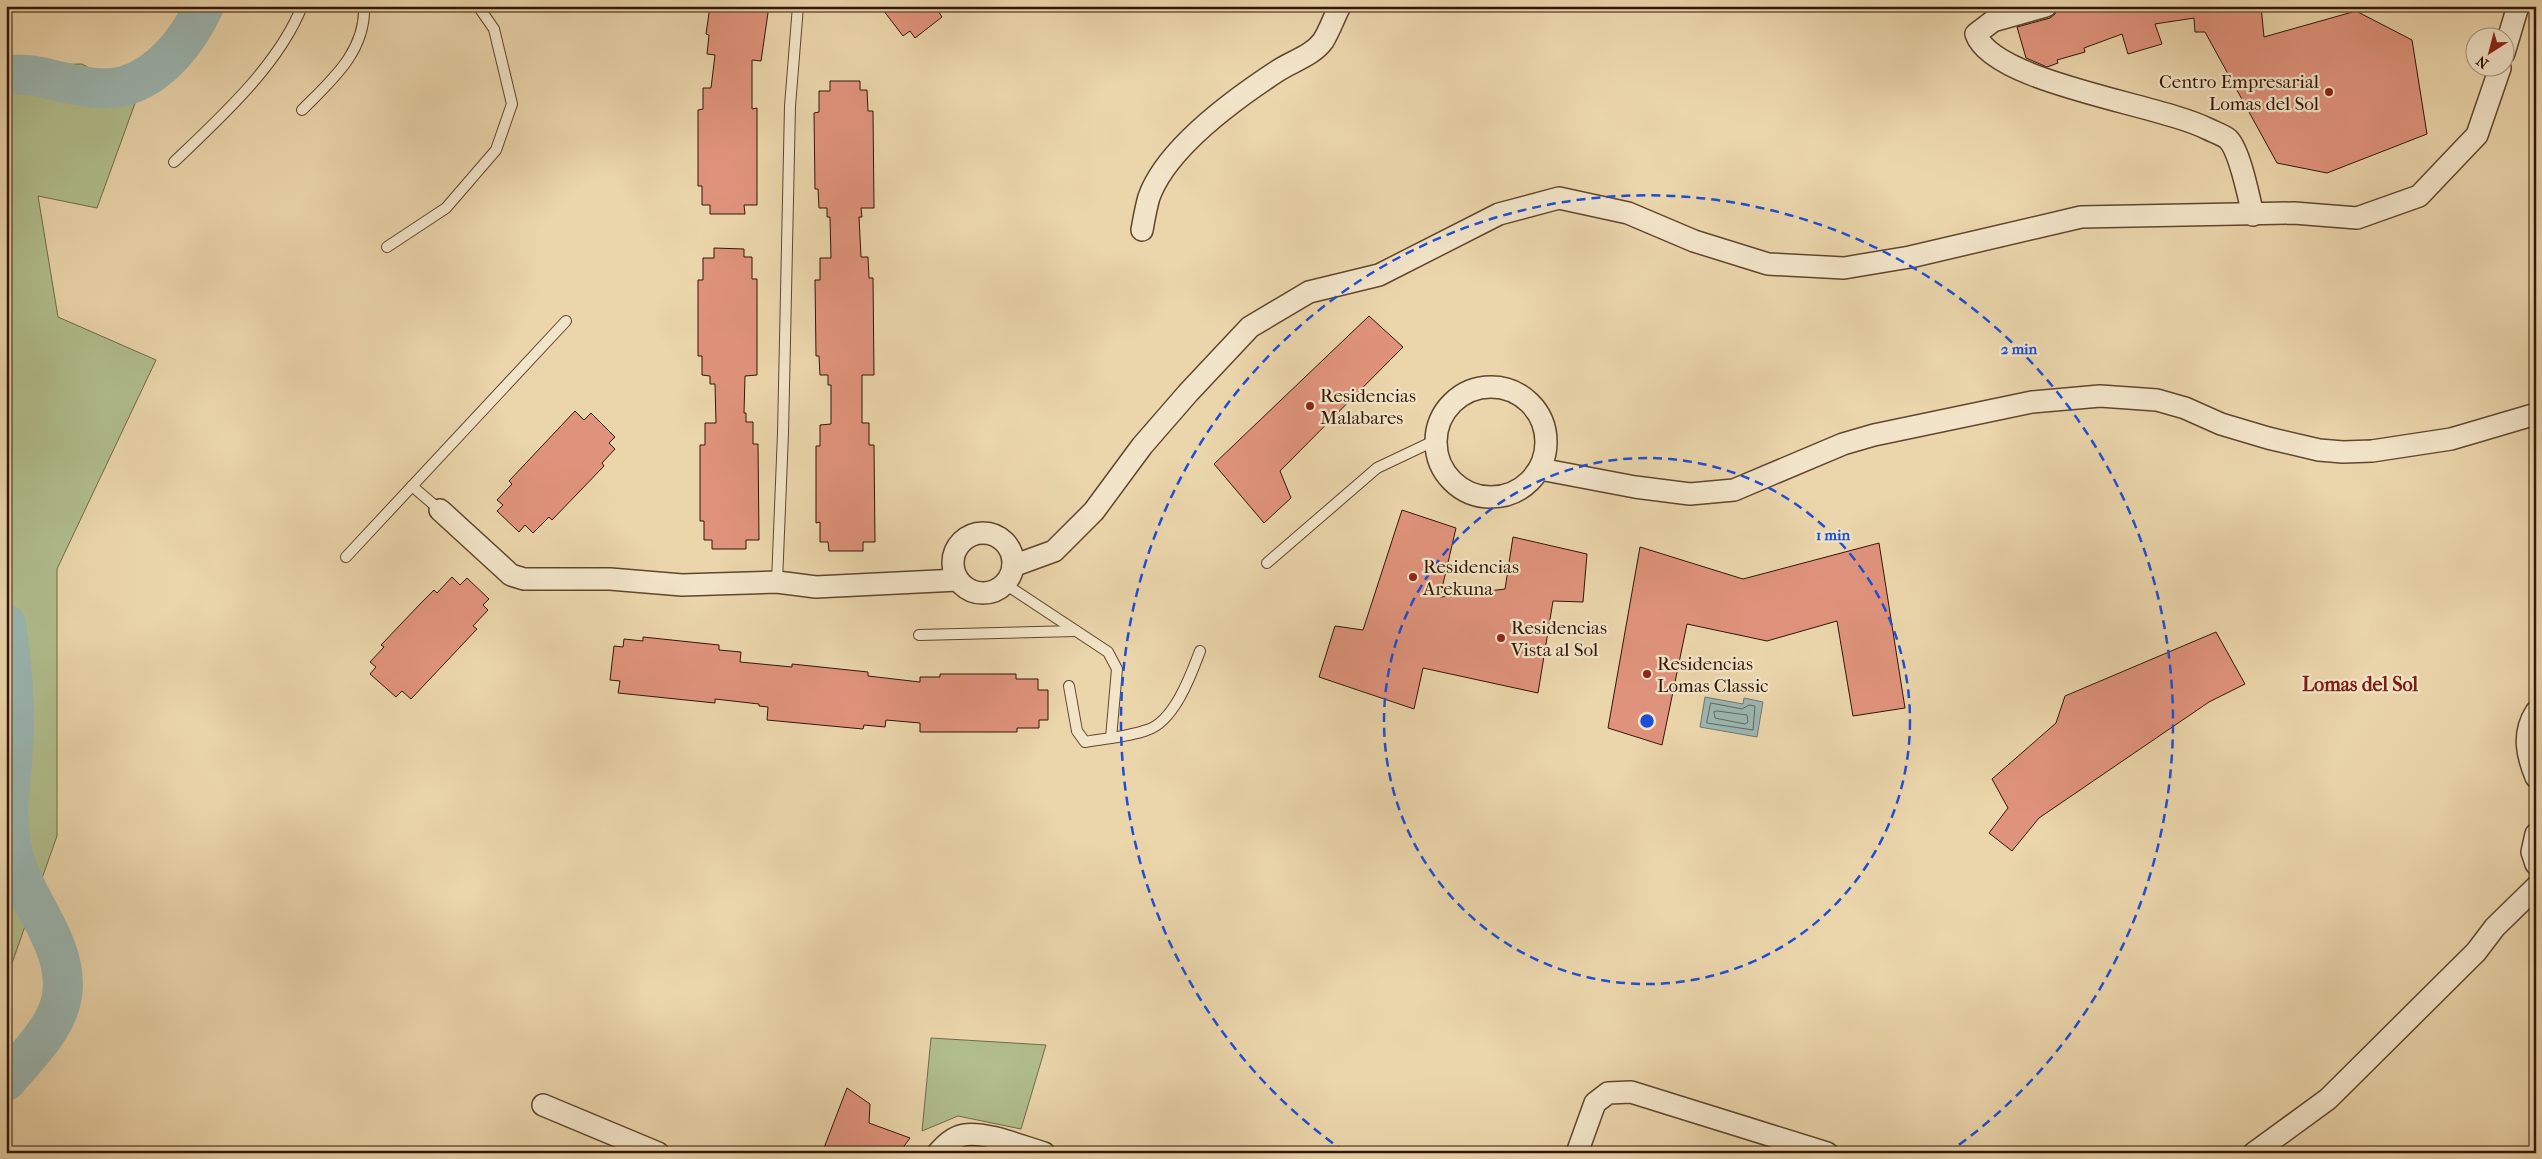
<svg xmlns="http://www.w3.org/2000/svg" width="2542" height="1159" font-family="'IM FELL French Canon',serif">
	<style>
		.green { fill: #b1be8d; stroke: #716a49 }
		.water { fill: #9bb7b2; stroke: #71776d }
		.lines { fill: none; stroke-linecap: round; stroke-linejoin: round }
		.shore { stroke: #66665c; stroke-width: 1 }
		.river { stroke: #9bb7b2; stroke-width: 40 }
		.building { fill: #e0937c; stroke: #311605 }
		.service-casing { stroke: #60462e; stroke-width: 12 }
		.minor-casing { stroke: #60462e; stroke-width: 24 }
		.service { stroke: #f2e4c8; stroke-width: 10 }
		.minor { stroke: #f2e4c8; stroke-width: 21 }
		.ring { fill: none; stroke: #1d4ed8; stroke-width: 2.5; stroke-dasharray: 9 6 }
		.poi-dot { fill: #8f2418; stroke: #f2e4c8; stroke-width: 2 }
		.labels { text-anchor: middle; stroke-width: 4.5; stroke-linejoin: round; paint-order: stroke }
		.poi-label { font-size: 19px; fill: #311605; stroke: #f2e4c8; text-anchor: start }
		.neighbourhood-label { font-size: 20px; font-weight: bold; fill: #7a1f14; stroke: #f2e4c8 }
		.centre { fill: #1d4ed8; stroke: #f2e4c8; stroke-width: 2.5 }
		.ring-label { font-size: 15px; text-anchor: middle; font-weight: bold; fill: #1d4ed8; stroke: #f2e4c8; stroke-width: 4.5; stroke-linejoin: round; paint-order: stroke }
	</style>
	<rect width="100%" height="100%" fill="#ebd5ab"/>
	<filter id="stains"><feTurbulence type="fractalNoise" baseFrequency=".004" numOctaves="4"/><feColorMatrix values="0 0 0 0 .2 0 0 0 0 .09 0 0 0 0 .02 0 0 0 .5 -.17"/></filter>
	<radialGradient id="worn" r=".72"><stop offset=".6" stop-color="#630" stop-opacity="0"/><stop offset="1" stop-color="#630" stop-opacity=".3"/></radialGradient>
	<g class="green">
		<polygon points="82,64 138,95 97,208 38,196 58,317 156,360 57,569 57,836 6,980 6,66"/>
		<polygon points="931,1038 1046,1045 1021,1129 958,1116 922,1131"/>
	</g>
	<polygon class="water" points="1705,697 1743,704 1744,698 1763,702 1757,737 1700,727"/>
	<g class="lines">
		<g class="shore">
			<polygon points="1711,703 1742,709 1749,705 1755,706 1753,730 1707,723"/>
			<polygon points="1717,711 1747,715 1748,722 1745,724 1715,718 1714,712"/>
		</g>
		<g class="river">
			<path d="M6,76C26,71 47,79 67,83C85,87 105,91 124,86C161,76 189,39 204,6"/>
			<path d="M6,624C11,659 15,694 14,730C13,771 3,813 13,855C25,902 70,945 62,996C57,1028 26,1057 6,1081"/>
		</g>
	</g>
	<g class="building">
		<polygon points="710,6 769,6 761,61 752,60 752,109 757,108 757,205 744,205 745,214 710,214 710,205 702,205 702,186 698,186 698,110 703,109 703,88 711,88 715,55 707,54 709,35 706,34"/>
		<polygon points="880,6 935,6 942,17 915,38 910,31 903,36"/>
		<polygon points="2058,6 2261,6 2264,37 2356,11 2412,40 2427,134 2327,173 2277,163 2205,32 2195,32 2194,18 2155,24 2162,44 2128,54 2122,34 2084,48 2085,52 2057,60 2058,63 2047,67 2026,58 2017,27 2050,18 2055,14"/>
		<polygon points="830,81 860,81 860,90 867,90 868,111 873,111 874,208 861,208 862,217 859,217 861,257 868,257 869,278 873,278 874,375 862,375 862,423 869,423 869,445 874,445 875,542 863,542 863,551 829,551 828,542 820,542 820,522 816,523 816,446 820,446 820,425 831,424 831,385 828,385 828,375 820,375 819,356 816,356 815,280 820,280 820,258 831,258 830,217 827,217 827,208 819,208 818,189 815,189 814,113 819,112 819,91 830,91"/>
		<polygon points="714,248 744,249 744,257 752,257 752,279 757,279 757,375 745,376 744,413 746,413 746,422 753,422 753,444 758,444 759,540 746,540 746,549 712,549 712,540 704,540 704,521 700,521 700,445 705,445 705,423 716,423 715,384 710,384 710,376 702,375 702,356 698,356 698,280 703,280 703,258 714,258"/>
		<polygon points="1369,316 1403,347 1280,471 1291,498 1264,523 1214,464"/>
		<polygon points="575,411 584,420 591,413 615,437 609,443 615,449 602,463 604,466 552,520 549,517 533,533 525,525 519,532 497,511 503,505 497,500 512,484 509,481"/>
		<polygon points="1402,510 1456,528 1440,597 1505,589 1513,537 1587,554 1583,602 1553,601 1538,693 1423,668 1414,709 1319,677 1335,626 1363,630"/>
		<polygon points="1879,543 1905,708 1853,716 1837,621 1767,641 1687,624 1662,745 1608,728 1640,547 1743,579"/>
		<polygon points="452,577 460,585 467,578 489,599 483,605 488,610 473,626 477,629 411,699 402,691 396,697 370,674 376,667 370,662 384,647 381,645 420,604 434,590 437,593"/>
		<polygon points="2216,632 2245,684 2209,702 2039,818 2012,851 1989,833 2008,808 1992,779 2056,723 2065,696"/>
		<polygon points="643,637 719,645 719,650 741,652 740,662 792,667 792,664 868,672 868,676 920,682 920,677 940,677 940,674 1016,674 1016,679 1038,679 1038,690 1048,690 1048,720 1039,720 1039,728 1017,728 1017,732 920,732 920,723 886,720 885,727 864,725 863,729 767,720 768,707 759,706 759,704 715,699 715,703 618,693 620,681 610,680 614,646 623,647 624,639 643,641"/>
		<polygon points="847,1088 870,1104 869,1123 910,1138 899,1153 822,1153"/>
	</g>
	<g class="lines">
		<defs>
			<g id="service">
				<path d="M302,110C332,80 366,51 364,6"/>
				<path d="M174,162C219,119 279,65 302,6"/>
				<polyline points="387,247 446,208 496,150 512,104 494,29 478,6"/>
				<polyline points="412,486 440,510"/>
				<polyline points="346,557 566,321"/>
				<polyline points="1267,563 1377,468 1436,440"/>
				<polyline points="777,582 783,433 790,106 798,6"/>
				<polyline points="1005,584 1108,652 1117,669 1111,738"/>
				<polyline points="919,635 1076,631"/>
				<path d="M1069,686L1077,731L1085,742C1106,738 1128,737 1147,730C1174,722 1191,675 1200,651"/>
			</g>
			<g id="minor">
				<path d="M2046,6L1993,21L1976,34C1993,83 2159,104 2208,129C2214,132 2223,135 2228,139C2240,151 2249,198 2253,215"/>
				<polyline points="2504,53 2518,6"/>
				<path d="M1142,230C1144,219 1146,207 1149,197C1167,147 1236,98 1279,70C1293,61 1313,55 1323,41C1330,30 1334,17 1340,6"/>
				<circle cx="1491" cy="442" r="55"/>
				<polyline points="1540,469 1635,487 1690,494 1734,490 1843,444 1874,435 2032,402 2100,396 2157,400 2185,408 2221,424 2268,438 2319,450 2343,452 2372,451 2451,439 2536,414"/>
				<polyline points="440,510 511,575 524,579 610,579 682,585 777,582 816,587 958,580"/>
				<circle cx="983" cy="563" r="30"/>
				<polyline points="1013,566 1054,551 1094,511 1142,446 1188,393 1250,327 1309,292 1379,275 1499,214 1559,198 1628,213 1694,241 1768,264 1844,268 1910,257 2081,217 2294,213 2357,218 2419,196 2477,135 2500,68"/>
				<path d="M2536,712C2522,734 2527,755 2536,777"/>
				<polyline points="2536,834 2532,852 2536,864"/>
				<polyline points="543,1105 658,1153"/>
				<path d="M938,1153C945,1145 953,1137 964,1135C985,1131 1023,1147 1044,1153"/>
				<polyline points="1577,1153 1595,1103 1608,1093 1631,1092 1827,1153"/>
				<polyline points="2254,1153 2328,1099 2476,952 2495,927 2536,887"/>
			</g>
		</defs>
		<use href="#service" class="service-casing"/>
		<use href="#minor" class="minor-casing"/>
		<use href="#service" class="service"/>
		<use href="#minor" class="minor"/>
	</g>
	<g class="ring">
		<circle cx="1647" cy="721" r="263"/>
		<path d="M1345 1152A526 526 0 1 1 1949 1152"/>
	</g>
	<g class="poi-dot">
		<circle cx="2329" cy="92" r="5"/>
		<circle cx="1310" cy="406" r="5"/>
		<circle cx="1413" cy="577" r="5"/>
		<circle cx="1501" cy="638" r="5"/>
		<circle cx="1647" cy="674" r="5"/>
	</g>
	<g class="labels">
		<g class="poi-label">
			<text x="2319" y="88" text-anchor="end">Centro Empresarial<tspan x="2319" dy="22">Lomas del Sol</tspan></text>
			<text x="1320" y="402">Residencias<tspan x="1320" dy="22">Malabares</tspan></text>
			<text x="1423" y="573">Residencias<tspan x="1423" dy="22">Arekuna</tspan></text>
			<text x="1511" y="634">Residencias<tspan x="1511" dy="22">Vista al Sol</tspan></text>
			<text x="1657" y="670">Residencias<tspan x="1657" dy="22">Lomas Classic</tspan></text>
		</g>
		<g class="neighbourhood-label">
			<text x="2360" y="691">Lomas del Sol</text>
		</g>
	</g>
	<circle cx="1647" cy="721" r="8" class="centre"/>
	<g class="ring-label">
		<text x="2019" y="354">2 min</text>
		<text x="1833" y="540">1 min</text>
	</g>
	<rect width="2542" height="1159" fill="none" stroke="#ebd5ab" stroke-width="25"/>
	<rect x="8" y="8" width="2527" height="1144" fill="none" stroke="#311605" stroke-width="2.5"/>
	<rect x="12" y="12" width="2517" height="1134" fill="none" stroke="#311605"/>
	<g transform="translate(2490 52) rotate(216)"><circle r="24" fill="#f2e4c8" stroke="#a5927a"/>
	<path d="M0-4L9 19L0 12L-9 19Z" fill="#8f2418"/>
	<text y="-8" font-size="14" font-weight="bold" text-anchor="middle" fill="#311605">N</text>
	</g>
	<rect width="100%" height="100%" filter="url(#stains)"/>
	<rect width="100%" height="100%" fill="url(#worn)"/>
</svg>
